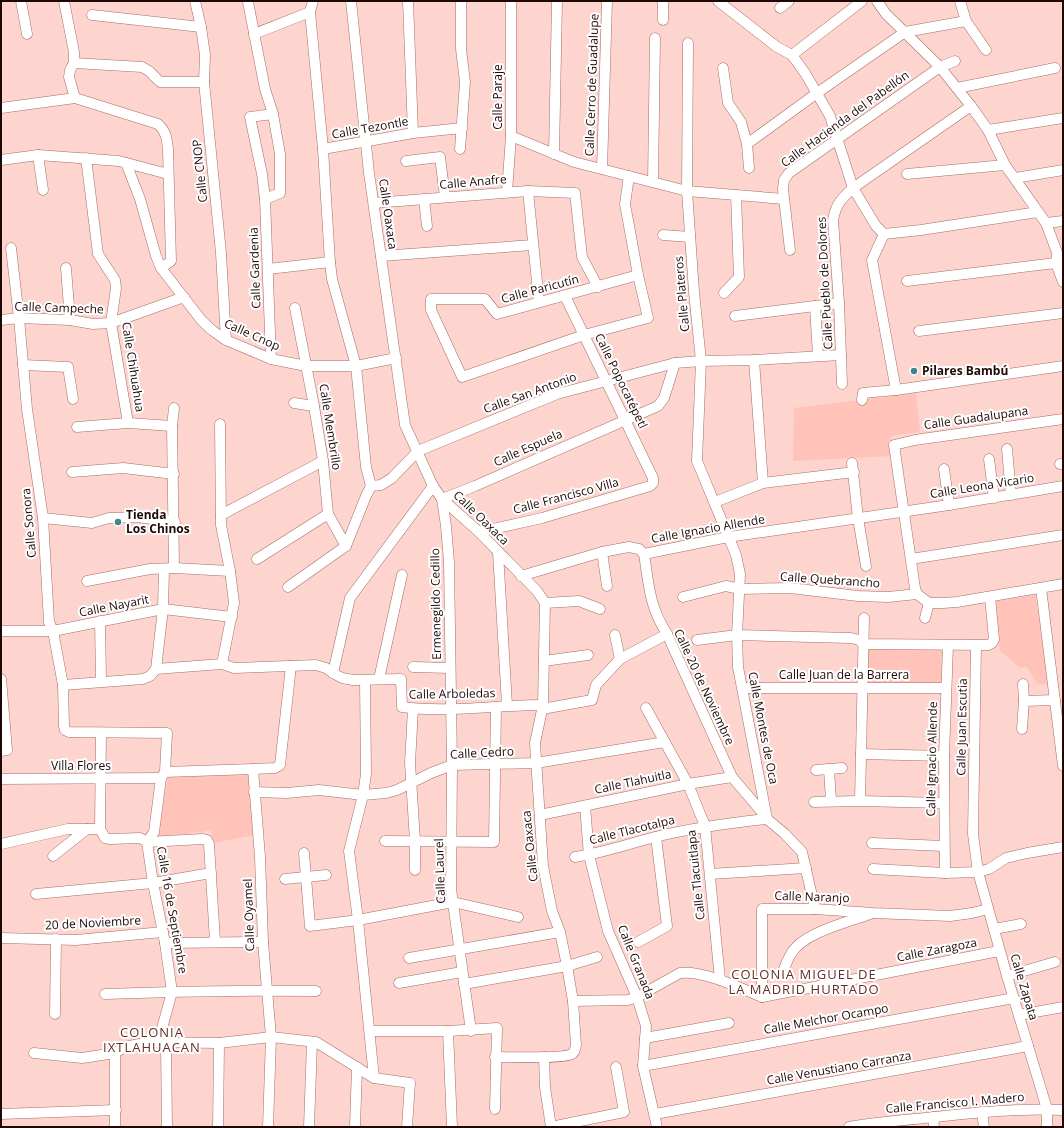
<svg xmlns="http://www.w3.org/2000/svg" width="1064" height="1128" font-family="'Open Sans',sans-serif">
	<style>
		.built { fill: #ffc3ba }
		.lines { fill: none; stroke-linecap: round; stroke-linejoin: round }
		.minor-casing { stroke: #a86d65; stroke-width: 11 }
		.minor { stroke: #fff; stroke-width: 10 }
		.poi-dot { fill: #3f8590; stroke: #fff; stroke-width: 1.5 }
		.labels { text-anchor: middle; stroke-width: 4; stroke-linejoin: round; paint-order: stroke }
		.street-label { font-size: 12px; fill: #1e0806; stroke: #fff }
		.poi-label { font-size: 12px; font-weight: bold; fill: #1e0806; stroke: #fff; text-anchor: start }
		.neighbourhood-label { font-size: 13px; letter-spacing: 1px; fill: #622e27; stroke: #fff }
	</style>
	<rect width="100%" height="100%" fill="#fdd4ce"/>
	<g class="built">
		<polygon points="916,393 920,432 891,436 893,456 793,461 794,408"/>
		<polygon points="1035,595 1049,684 1037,684 1027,667 1020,668 1000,651 994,601"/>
		<polygon points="868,647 942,647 941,686 867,685"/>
		<polygon points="250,774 254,835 213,843 211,830 194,833 158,836 168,777"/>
	</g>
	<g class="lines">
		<defs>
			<g id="minor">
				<polyline points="21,1 27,34"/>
				<polyline points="64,1 74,52 74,63 70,70 69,77 75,98"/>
				<polyline points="195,1 201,27 205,55 204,82 221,253 226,340"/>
				<polyline points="313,1 310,12 323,149 330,262 332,279 356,366 366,467 371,486"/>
				<path d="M351,1L369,173L405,425L433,486L442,499L479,532L537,591L545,603L543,705L535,743L543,866L552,911L560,932L567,966L573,1001L576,1045C575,1049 575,1052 572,1054C564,1059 508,1057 495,1057"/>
				<polyline points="408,1 413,133"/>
				<polyline points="718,1 777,47 792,55 805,73 830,116 853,188 876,226 884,234 872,260 896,390"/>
				<polyline points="877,1 886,14 940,67 971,106 988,130 1005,165 1046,223 1058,255 1063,263"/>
				<polyline points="960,1 966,21 986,50"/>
				<polyline points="248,2 265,89 273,114 250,117 262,174 265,199 271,359"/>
				<polyline points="780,8 789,1"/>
				<polyline points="92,15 201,27"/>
				<polyline points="663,20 663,1"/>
				<polyline points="254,34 310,12"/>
				<polyline points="688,43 687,191 694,292 701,361 697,461 736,555 740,574 737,635 738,667 767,819 785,834 802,852 815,909"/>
				<polyline points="792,55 862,1"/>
				<polyline points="74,63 142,67 149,71 160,82 204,82"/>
				<polyline points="723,68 728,103 741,122 747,144 749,168"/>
				<polyline points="957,88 1055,68"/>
				<path d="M1,108L75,98L158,124C166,131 167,139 168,149L171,261L161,268"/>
				<polyline points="988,130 1063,118"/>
				<polyline points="511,136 574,162 687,191 784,199"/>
				<polyline points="747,144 817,93 905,32 966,21"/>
				<polyline points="323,149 413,133 462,128"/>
				<polyline points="460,149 465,82 461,49 461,1"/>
				<polyline points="554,154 557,1"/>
				<polyline points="38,155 43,190"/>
				<polyline points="86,158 98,254 115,280 116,288 111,323 128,423"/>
				<polyline points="1,160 38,155 119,161 168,174"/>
				<polyline points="406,161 440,157 445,197"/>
				<polyline points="126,163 140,199 156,256 161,268 202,321 213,331 226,340 271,359 306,366 356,366 396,358"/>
				<polyline points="602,169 607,1"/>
				<polyline points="907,174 1005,165"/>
				<polyline points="629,176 625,204 638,275 648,318 584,335 462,377 431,310 431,299 485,299 497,314 638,275"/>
				<polyline points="1015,178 1063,170"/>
				<polyline points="653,182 655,38"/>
				<polyline points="528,191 539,302"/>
				<polyline points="507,192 511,136 511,1"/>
				<polyline points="265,199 280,193 280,154 273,114"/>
				<polyline points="424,199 427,226"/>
				<polyline points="374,203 528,191 575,193 582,257 598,287"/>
				<polyline points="1046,223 1063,221"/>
				<polyline points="884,234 921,230 1038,212"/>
				<polyline points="663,235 690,237"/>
				<polyline points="11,248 19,318 27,409 43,518 49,622 53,631 63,685 64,726 65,730 69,732 167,733 165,772 161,778 154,832 147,842 153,883 165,943 172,992 161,1032 166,1043 167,1127"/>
				<polyline points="790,250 783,189 784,180 789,173 940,67 955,61"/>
				<polyline points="381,256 533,245"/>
				<polyline points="1057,256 1056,263 1063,282"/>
				<polyline points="66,268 70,320"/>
				<polyline points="268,269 330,262"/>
				<polyline points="907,281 1056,263"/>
				<polyline points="724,293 739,277 736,195"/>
				<polyline points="815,306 818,356"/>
				<polyline points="295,308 314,406 323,461 328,514 346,546"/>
				<polyline points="735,316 839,303"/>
				<polyline points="1,320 19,318 70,320 93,324 111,323 184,297"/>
				<polyline points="919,331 1063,313"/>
				<polyline points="754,360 763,483"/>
				<polyline points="23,365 68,367 73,399"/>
				<path d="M842,384L839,303L833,220C836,204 841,199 853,188L971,106"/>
				<polyline points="862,400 863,393 896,390 1063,366"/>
				<polyline points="294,403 314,406"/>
				<polyline points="174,408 172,426 174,568"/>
				<polyline points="1063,419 915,440 894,445 915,588 917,594 929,603 943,603 957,602 1063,584"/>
				<polyline points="220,424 221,525 230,571 234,603 222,664"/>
				<polyline points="77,427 128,423 172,426"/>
				<polyline points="1007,449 1011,495"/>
				<polyline points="989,459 994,498"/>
				<polyline points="852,463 858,518 866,566"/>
				<polyline points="1060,464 1063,464"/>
				<polyline points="944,469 949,505"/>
				<polyline points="72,472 123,468 174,474"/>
				<polyline points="442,499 446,526 449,562 452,765 451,889 471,1031"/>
				<polyline points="442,499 475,486 658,406 664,398 675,363"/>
				<polyline points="715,502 763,483 854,472"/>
				<polyline points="221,515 323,461"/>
				<polyline points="43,518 92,523 109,518 137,517 175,522"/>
				<polyline points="479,532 542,518 650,486 653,483 653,478 565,296"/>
				<polyline points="346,546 366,496 371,486 381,485 392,478 418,451 557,394 675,363 701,361 754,360 841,355"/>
				<polyline points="498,552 507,705"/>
				<polyline points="602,552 607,586"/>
				<path d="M644,554C649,585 649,606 667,634L732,777L767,818"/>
				<polyline points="257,559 328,514"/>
				<polyline points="911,559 1063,535"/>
				<polyline points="521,576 602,552 629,547 639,549 644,554 728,537 949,505 1063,486"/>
				<polyline points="87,581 150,569 174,568 230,571"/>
				<polyline points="288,587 346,546"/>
				<polyline points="1041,588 1063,766"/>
				<polyline points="683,597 726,586 740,589 790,588 858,596 888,597 917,594"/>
				<polyline points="545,603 579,601 600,609"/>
				<polyline points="925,618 929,603"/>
				<polyline points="100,621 101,681"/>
				<polyline points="1,631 53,631 163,609 232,617"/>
				<polyline points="615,635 620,659"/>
				<polyline points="697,640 737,635 851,638 859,640 864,644 988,645 992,643 994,639 990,597"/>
				<polyline points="976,645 973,834 978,872 1007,976 1047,1109 1047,1127"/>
				<polyline points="544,661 588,655"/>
				<polyline points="413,667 450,668"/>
				<polyline points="156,669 163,609 164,569"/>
				<polyline points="333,673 350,598 433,486"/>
				<polyline points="1,679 7,750 1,751"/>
				<polyline points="379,679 402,575"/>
				<polyline points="365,680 366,774 363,795 349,851 358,920 374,1078"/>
				<polyline points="1023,684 1024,701"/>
				<path d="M63,685L143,679L150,676L156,669L222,664L234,668L316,665L326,668L333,673L342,678L353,680L401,679L402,707C449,713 496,705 543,705"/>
				<polyline points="743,688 946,688"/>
				<polyline points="646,708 688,784 705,826 720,980"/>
				<polyline points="413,709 410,763 415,841 415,870"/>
				<polyline points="542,709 592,700 596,685 620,659 667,634"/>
				<polyline points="1022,729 1024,701 1055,700"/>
				<polyline points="101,733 100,829 105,838 110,839 140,838 147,842 203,839 207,840 209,844 215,941"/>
				<polyline points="861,754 944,756"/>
				<polyline points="253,769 260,857 263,942 271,1037 268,1127"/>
				<polyline points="829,769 842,768"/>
				<polyline points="816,770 829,769 831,801"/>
				<polyline points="165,772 253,769 275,768 280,765 291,666"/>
				<polyline points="1,779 161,778"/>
				<polyline points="254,792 287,793 319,790 363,795 386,793 397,790 431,773 452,765 536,763 665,742"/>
				<polyline points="860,801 864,618"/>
				<polyline points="814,802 860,801 944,803"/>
				<polyline points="585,806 589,855 608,931 637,997 646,1026 643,1066 657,1127"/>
				<polyline points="540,815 688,784 732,777"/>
				<polyline points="385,841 494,842 496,707"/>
				<polyline points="872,843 944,846"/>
				<polyline points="1,844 68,829 100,829"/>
				<polyline points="304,853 310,926 358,920 453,902 518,917"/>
				<polyline points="53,856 87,829"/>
				<path d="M575,857C602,853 628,844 655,837C692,828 729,823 767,819"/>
				<polyline points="873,869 945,873 978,872 989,869 1006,858 1027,853 1063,847"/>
				<polyline points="945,873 944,756 948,645"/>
				<polyline points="710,874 806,868"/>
				<polyline points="285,879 326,875"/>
				<polyline points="36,894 153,883 211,873"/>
				<polyline points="994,929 1021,924"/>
				<polyline points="1,938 76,940 163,932"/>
				<polyline points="638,942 667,926 656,837"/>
				<polyline points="165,943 263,942"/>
				<polyline points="409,958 560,932"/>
				<path d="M782,974C785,967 787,960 791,954C802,933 848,922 870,914"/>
				<polyline points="1007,976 1055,962"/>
				<polyline points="399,983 462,972"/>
				<polyline points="464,984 567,966 597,957"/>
				<path d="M105,994C175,991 245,990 316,991"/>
				<polyline points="762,997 762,909 815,909 873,913 950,916 972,913 988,909"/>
				<polyline points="762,997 999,951"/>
				<path d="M573,1001L628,1000L637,997L680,973C703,970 740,988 762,997"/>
				<polyline points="55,1014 56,939"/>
				<polyline points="1019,1015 1063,1007"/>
				<polyline points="370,1031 448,1031 497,1028 495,1109"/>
				<polyline points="448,1031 452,1127"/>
				<polyline points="645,1038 729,1023"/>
				<polyline points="34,1053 82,1058 115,1053 125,1047 149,1042 219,1043 271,1037 316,1042 374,1078 410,1083 407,1127"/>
				<polyline points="115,1053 115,1127"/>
				<polyline points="544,1057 545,1087 551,1127"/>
				<polyline points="643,1066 1014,998"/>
				<polyline points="982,1112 984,1127"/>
				<polyline points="1,1114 116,1110"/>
				<polyline points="655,1114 1028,1046"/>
				<polyline points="933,1117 934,1127"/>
				<polyline points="218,1127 219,1043"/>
				<polyline points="309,1127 312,1042"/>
				<polyline points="355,1127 357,1067"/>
				<polyline points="551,1127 624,1112 616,1067"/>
				<path d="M849,1127C878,1122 906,1120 935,1117C978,1112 1020,1108 1063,1110"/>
			</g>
		</defs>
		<use href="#minor" class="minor-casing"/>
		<use href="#minor" class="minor"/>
	</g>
	<g class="poi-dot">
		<circle cx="914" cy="371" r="4"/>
		<circle cx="118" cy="522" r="4"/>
	</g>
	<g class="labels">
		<g class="street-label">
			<text transform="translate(592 85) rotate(-88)" y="4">Calle Cerro de Guadalupe</text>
			<text transform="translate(498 97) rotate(-90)" y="4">Calle Paraje</text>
			<text transform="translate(845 119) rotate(-36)" y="4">Calle Hacienda del Pabellón</text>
			<text transform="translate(370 128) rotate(-10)" y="4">Calle Tezontle</text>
			<text transform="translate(200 171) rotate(-96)" y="4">Calle CNOP</text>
			<text transform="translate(473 182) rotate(-5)" y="4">Calle Anafre</text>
			<text transform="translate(388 214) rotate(82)" y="4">Calle Oaxaca</text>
			<text transform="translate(255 268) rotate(-92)" y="4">Calle Gardenia</text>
			<text transform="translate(825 283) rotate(-93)" y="4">Calle Pueblo de Dolores</text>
			<text transform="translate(540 289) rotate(-15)" y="4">Calle Paricutín</text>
			<text transform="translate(682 294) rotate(-95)" y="4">Calle Plateros</text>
			<text transform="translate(59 308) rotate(2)" y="4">Calle Campeche</text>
			<text transform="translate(252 335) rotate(24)" y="4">Calle Cnop</text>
			<text transform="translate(133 367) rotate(81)" y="4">Calle Chihuahua</text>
			<text transform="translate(621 381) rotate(64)" y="4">Calle Popocatépetl</text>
			<text transform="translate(530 393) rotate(-20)" y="4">Calle San Antonio</text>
			<text transform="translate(976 418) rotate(-8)" y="4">Calle Guadalupana</text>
			<text transform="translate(330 427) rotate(81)" y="4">Calle Membrillo</text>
			<text transform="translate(528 448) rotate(-24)" y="4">Calle Espuela</text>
			<text transform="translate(982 486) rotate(-9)" y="4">Calle Leona Vicario</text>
			<text transform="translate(566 496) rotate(-15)" y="4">Calle Francisco Villa</text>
			<text transform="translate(481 518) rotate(44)" y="4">Calle Oaxaca</text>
			<text transform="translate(29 523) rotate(-95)" y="4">Calle Sonora</text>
			<text transform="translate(708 529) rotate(-10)" y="4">Calle Ignacio Allende</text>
			<text transform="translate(830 580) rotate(4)" y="4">Calle Quebrancho</text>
			<text transform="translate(436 604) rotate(-91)" y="4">Ermenegildo Cedillo</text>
			<text transform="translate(114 606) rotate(-11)" y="4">Calle Nayarit</text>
			<text x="844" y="679">Calle Juan de la Barrera</text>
			<text transform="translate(704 687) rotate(65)" y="4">Calle 20 de Noviembre</text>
			<text transform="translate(452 694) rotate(-1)" y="4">Calle Arboledas</text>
			<text transform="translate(962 727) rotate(-89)" y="4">Calle Juan Escutia</text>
			<text transform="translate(763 728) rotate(79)" y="4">Calle Montes de Oca</text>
			<text transform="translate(482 753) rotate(-3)" y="4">Calle Cedro</text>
			<text transform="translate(932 759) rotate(-89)" y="4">Calle Ignacio Allende</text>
			<text x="81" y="770">Villa Flores</text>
			<text transform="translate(633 782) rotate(-12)" y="4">Calle Tlahuitla</text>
			<text transform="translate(632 830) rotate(-14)" y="4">Calle Tlacotalpa</text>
			<text transform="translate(530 846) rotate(-96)" y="4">Calle Oaxaca</text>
			<text transform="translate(440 871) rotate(-92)" y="4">Calle Laurel</text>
			<text transform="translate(696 875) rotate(-96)" y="4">Calle Tlacuitlapa</text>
			<text transform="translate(812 897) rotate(2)" y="4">Calle Naranjo</text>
			<text transform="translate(172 910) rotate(80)" y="4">Calle 16 de Septiembre</text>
			<text transform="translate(249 915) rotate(-92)" y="4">Calle Oyamel</text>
			<text transform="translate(93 923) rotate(-3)" y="4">20 de Noviembre</text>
			<text transform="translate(937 950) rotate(-11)" y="4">Calle Zaragoza</text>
			<text transform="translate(636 962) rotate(68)" y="4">Calle Granada</text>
			<text transform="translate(1024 987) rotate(73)" y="4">Calle Zapata</text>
			<text transform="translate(826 1019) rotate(-10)" y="4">Calle Melchor Ocampo</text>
			<text transform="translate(839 1068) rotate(-10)" y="4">Calle Venustiano Carranza</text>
			<text transform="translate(955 1103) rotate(-5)" y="4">Calle Francisco I. Madero</text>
		</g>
		<g class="poi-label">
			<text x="922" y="375">Pilares Bambú</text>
			<text x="126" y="519">Tienda<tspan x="126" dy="14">Los Chinos</tspan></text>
		</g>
		<g class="neighbourhood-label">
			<text x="804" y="979">COLONIA MIGUEL DE<tspan x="804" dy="15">LA MADRID HURTADO</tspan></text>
			<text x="152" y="1037">COLONIA<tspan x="152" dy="15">IXTLAHUACAN</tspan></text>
		</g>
	</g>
	<rect width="1064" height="1128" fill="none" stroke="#1e0806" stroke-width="4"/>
</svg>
